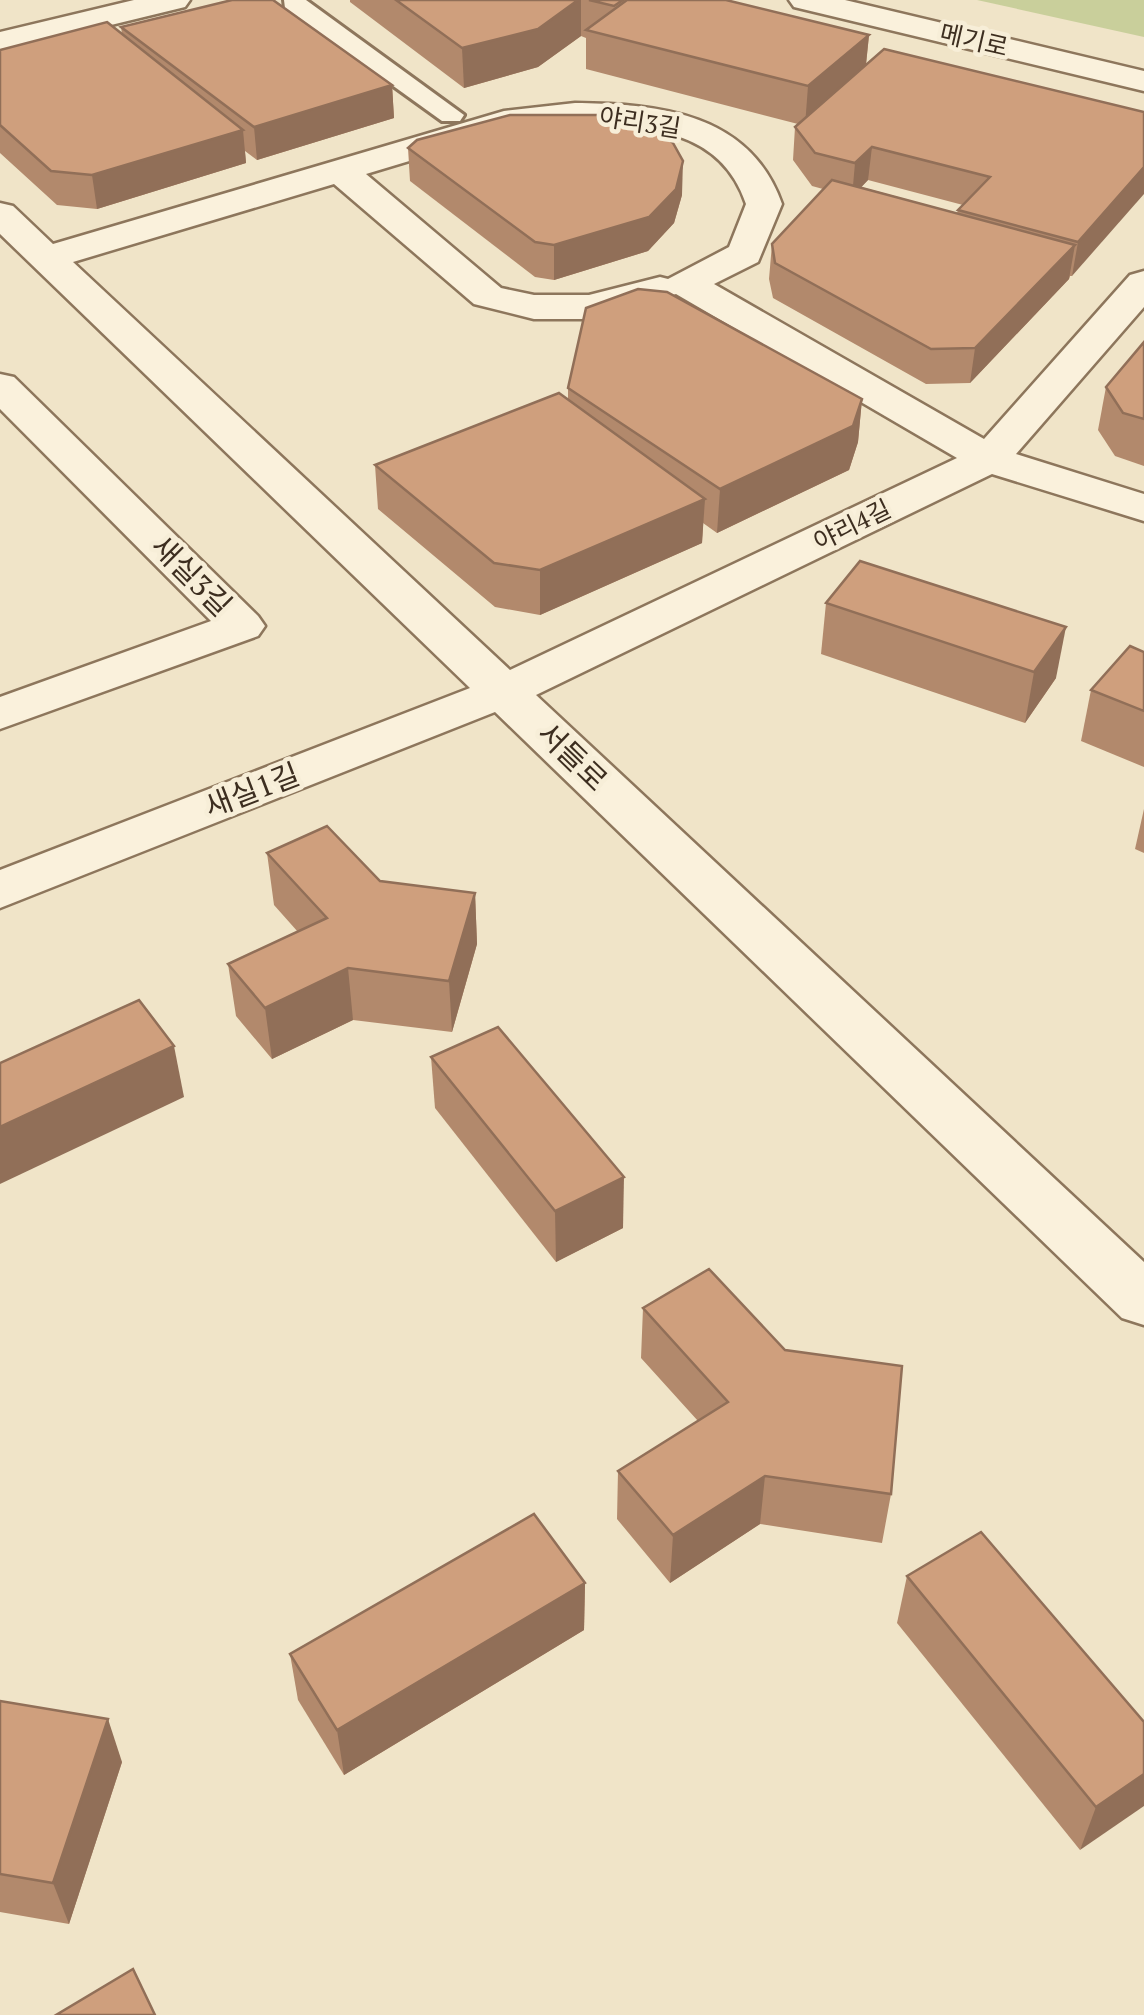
<svg xmlns="http://www.w3.org/2000/svg" width="1144" height="2015" font-family="'PT Serif','Noto Sans KR',serif">
	<style>
		.green { fill: #c9cf9b }
		.lines { fill: none; stroke-linecap: round; stroke-linejoin: round }
		.pedestrian-casing { stroke: #8d765c; stroke-width: 6 }
		.minor-casing { stroke: #8d765c; stroke-width: 5 }
		.tertiary-casing { stroke: #8d765c; stroke-width: 5 }
		.pedestrian { fill: #faf1dc; fill-rule: evenodd }
		.minor { fill: #faf1dc; fill-rule: evenodd }
		.tertiary { fill: #faf1dc; fill-rule: evenodd }
		.wall { fill: #b2896c; fill-rule: evenodd }
		.shaded-wall { fill: #916f58 }
		.building { fill: #cf9f7d; stroke: #916f58; stroke-width: 2.5 }
		.labels { text-anchor: middle; stroke-width: 9; stroke-linejoin: round; paint-order: stroke }
		.far-street-label { font-size: 25px; fill: #3d2e20; stroke: #f7eed8 }
		.street-label { font-size: 30px; fill: #3d2e20; stroke: #f7eed8 }
	</style>
	<rect width="100%" height="100%" fill="#f0e4c8"/>
	<polygon class="green" points="977,0 1144,0 1144,37"/>
	<g class="lines">
		<defs>
			<polygon id="pedestrian" points="284,0 306,0 464,115 460,121 442,121 285,8"/>
			<g id="minor">
				<path d="M575,103C660,104 750,113 782,204L758,262L714,284L984,439L1130,275L1144,271V307L1016,454L1144,494V521L992,474L536,695L1144,1262V1325L1122,1318L495,712L0,908V870L470,688L0,234V203L13,206L53,244L504,111ZM575,124C644,125 721,128 746,204L729,247L668,279L660,277L589,295H534L501,288L366,174L519,128ZM334,184L474,304L534,319H589L676,294L957,458L510,670L73,262Z"/>
				<polygon points="0,374 14,377 258,616 265,626 258,636 0,729 0,697 211,621 0,409"/>
			</g>
			<g id="tertiary">
				<polygon points="134,0 190,0 185,7 0,52 0,32"/>
				<polygon points="789,0 845,0 1144,71 1144,91 794,7"/>
			</g>
		</defs>
		<use href="#pedestrian" class="pedestrian-casing"/>
		<use href="#minor" class="minor-casing"/>
		<use href="#tertiary" class="tertiary-casing"/>
		<use href="#pedestrian" class="pedestrian"/>
		<use href="#minor" class="minor"/>
		<use href="#tertiary" class="tertiary"/>
	</g>
	<g class="wall">
		<path d="M350,0H726L869,35L866,65L1144,112L1072,276H1070L1069,279L970,383L926,384L773,298L769,279L772,244L823,189L812,186L793,160L795,127L798,124L586,69V38L581,36L538,67L464,88L350,2ZM868,180L963,205L958,210L957,213L861,187Z"/>
		<polygon points="121,27 392,85 394,118 257,160 245,151 246,163 97,209 57,205 0,153 0,50 122,34"/>
		<polygon points="408,148 682,195 674,223 648,251 554,280 535,277 410,181"/>
		<polygon points="1144,342 1144,466 1115,456 1098,430 1106,387"/>
		<polygon points="568,388 862,399 858,442 849,470 717,533 703,523 702,543 540,615 495,607 378,509 375,465 568,400"/>
		<polygon points="826,603 1056,678 1025,723 821,654"/>
		<polygon points="1144,652 1144,767 1081,741 1091,690"/>
		<polygon points="1144,809 1144,853 1135,849"/>
		<polygon points="267,853 380,881 475,893 477,944 452,1032 353,1020 272,1059 236,1016 228,964 298,932 274,905"/>
		<polygon points="431,1057 623,1228 556,1262 435,1108"/>
		<polygon points="643,1308 891,1494 882,1543 760,1524 670,1583 617,1519 618,1471 698,1421 641,1358"/>
		<polygon points="907,1576 1144,1722 1080,1850 897,1623"/>
		<polygon points="585,1583 584,1630 344,1775 298,1700 290,1654"/>
		<polygon points="0,1701 122,1762 69,1924 0,1912"/>
	</g>
	<g class="shaded-wall">
		<polygon points="578,0 581,0 581,36 538,67 464,88 462,48"/>
		<polygon points="869,35 865,73 805,126 808,86"/>
		<polygon points="392,85 394,118 257,160 254,127"/>
		<polygon points="243,130 246,163 97,209 92,175"/>
		<polygon points="872,147 868,180 852,197 855,163"/>
		<polygon points="683,161 682,195 674,223 648,251 554,280 554,245"/>
		<polygon points="1144,167 1144,194 1072,276 1078,242"/>
		<polygon points="1075,245 1069,279 970,383 975,348"/>
		<polygon points="862,399 858,442 849,470 717,533 720,489"/>
		<polygon points="705,499 702,543 540,615 540,570"/>
		<polygon points="1066,627 1056,678 1025,723 1034,672"/>
		<polygon points="475,893 477,944 452,1032 449,981"/>
		<polygon points="348,968 353,1020 272,1059 265,1008"/>
		<polygon points="174,1046 184,1097 0,1184 0,1127"/>
		<polygon points="624,1177 623,1228 556,1262 555,1211"/>
		<polygon points="765,1476 760,1524 670,1583 673,1535"/>
		<polygon points="585,1583 584,1630 344,1775 337,1730"/>
		<polygon points="108,1719 122,1762 69,1924 53,1883"/>
		<polygon points="1144,1774 1144,1806 1080,1850 1096,1807"/>
	</g>
	<g class="building">
		<polygon points="232,0 273,0 392,85 254,127 121,27"/>
		<polygon points="396,0 578,0 538,29 462,48"/>
		<polygon points="589,0 623,0 614,6"/>
		<polygon points="627,0 726,0 869,35 808,86 586,30"/>
		<polygon points="107,22 243,130 92,175 51,171 0,125 0,50"/>
		<polygon points="884,49 1144,112 1144,167 1078,242 958,210 990,177 872,147 855,163 815,153 795,127"/>
		<polygon points="510,115 607,115 660,132 673,143 683,161 676,189 649,217 554,245 535,242 408,148 417,140"/>
		<polygon points="832,180 1075,245 975,348 931,349 775,263 772,244"/>
		<polygon points="638,289 667,292 862,399 853,426 720,489 568,388 586,308"/>
		<polygon points="1144,342 1144,419 1123,413 1106,387"/>
		<polygon points="559,393 705,499 540,570 494,563 375,465"/>
		<polygon points="860,561 1066,627 1034,672 826,603"/>
		<polygon points="1130,646 1144,652 1144,711 1091,690"/>
		<polygon points="327,826 380,881 475,893 449,981 348,968 265,1008 228,964 327,918 267,853"/>
		<polygon points="139,1000 174,1046 0,1127 0,1063"/>
		<polygon points="498,1027 624,1177 555,1211 431,1057"/>
		<polygon points="709,1269 785,1350 902,1366 891,1494 765,1476 673,1535 618,1471 728,1402 643,1308"/>
		<polygon points="534,1514 585,1583 337,1730 290,1654"/>
		<polygon points="981,1532 1144,1722 1144,1774 1096,1807 907,1576"/>
		<polygon points="0,1701 108,1719 53,1883 0,1874"/>
		<polygon points="133,1969 155,2015 56,2015"/>
	</g>
	<g class="labels">
		<g class="far-street-label">
			<text transform="translate(974 40) rotate(13)" y="9">메기로</text>
			<text transform="translate(640 122) rotate(9)" y="9">야리3길</text>
			<text transform="translate(852 525) rotate(-26)" y="9">야리4길</text>
		</g>
		<g class="street-label">
			<text transform="translate(191 576) rotate(45)" y="10">새실3길</text>
			<text transform="translate(572 757) rotate(44)" y="10">서들로</text>
			<text transform="translate(252 791) rotate(-21)" y="10">새실1길</text>
		</g>
	</g>
</svg>
